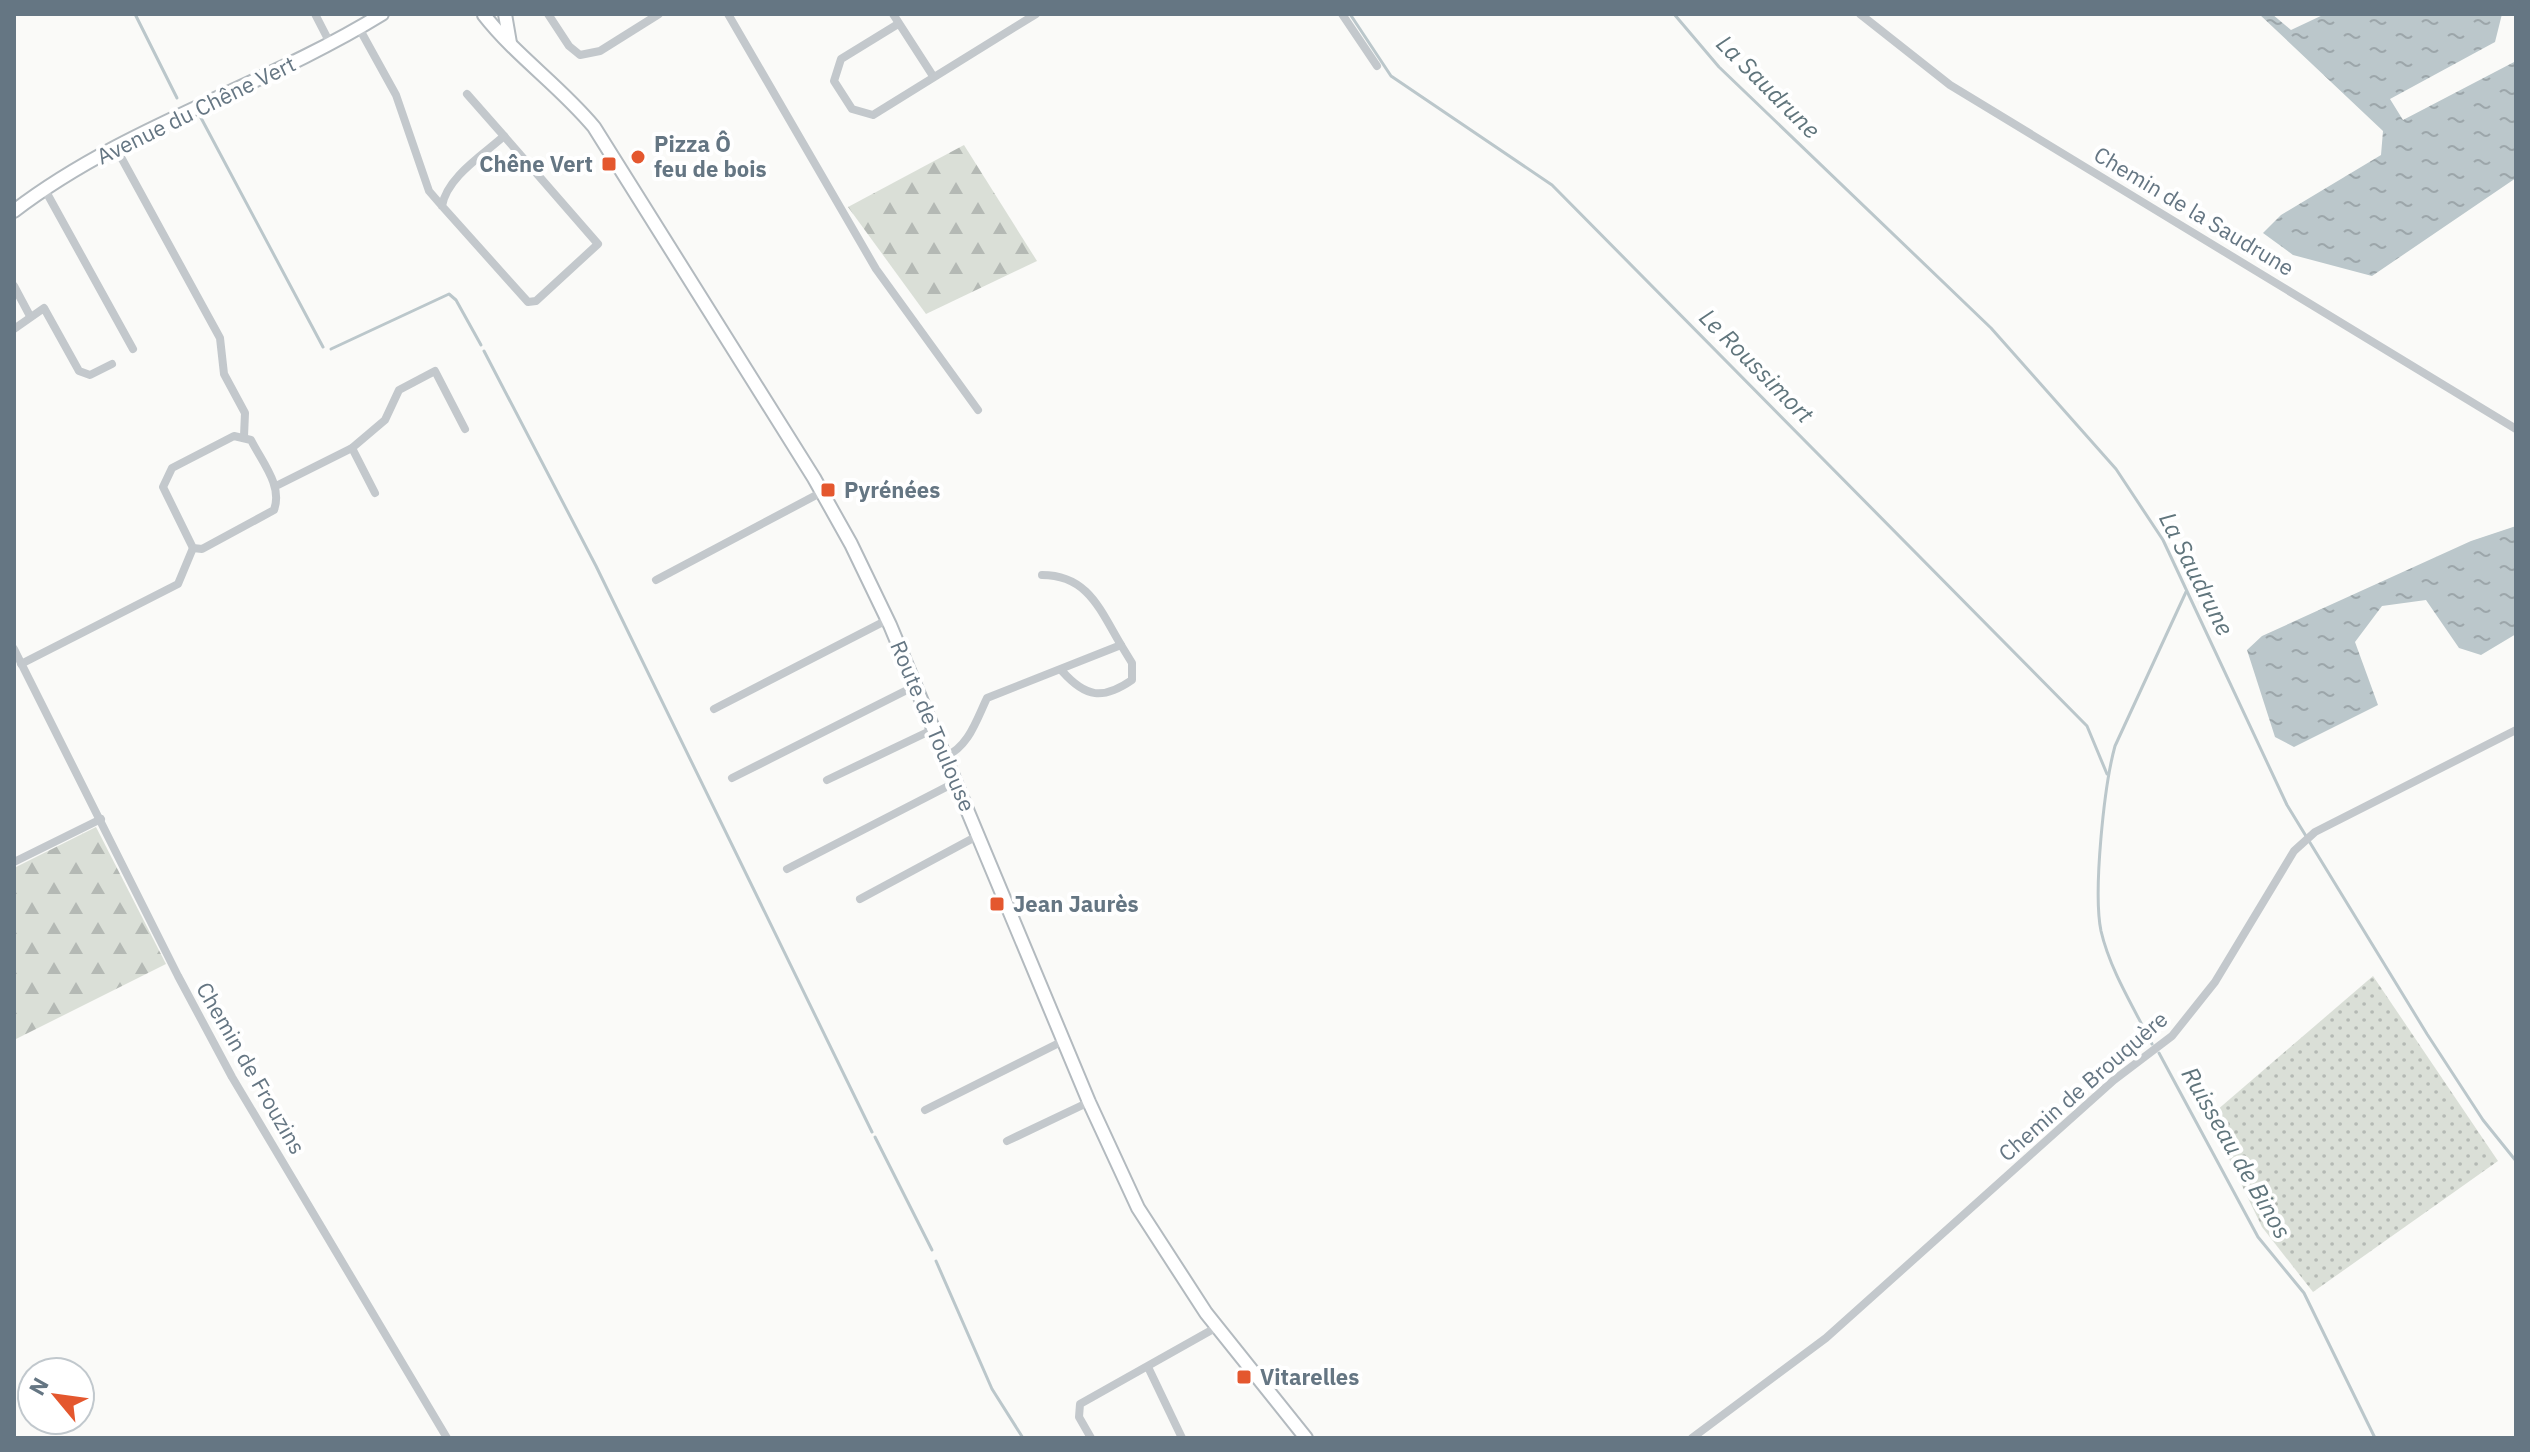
<svg xmlns="http://www.w3.org/2000/svg" width="2530" height="1452" font-family="'IBM Plex Sans',sans-serif">
	<style>
		.green { fill: url(#green-dots) }
		.forest { fill: url(#forest-firs) }
		.water { fill: url(#water-ripples) }
		.lines { fill: none; stroke-linecap: round; stroke-linejoin: round }
		.stream { stroke: #bbc7cb; stroke-width: 3 }
		.secondary-casing { stroke: #b3babf; stroke-width: 16 }
		.street { stroke: #c3c8cc; stroke-width: 8 }
		.secondary { stroke: #fff; stroke-width: 12 }
		.poi-dot { fill: #e4572e; stroke: #fff; stroke-width: 3 }
		.labels { text-anchor: middle; stroke-width: 8; stroke-linejoin: round; paint-order: stroke }
		.street-label { font-size: 22px; fill: #657683; stroke: #fff }
		.poi-label { font-size: 22px; font-weight: bold; fill: #657683; stroke: #fff; text-anchor: start }
		.water-label { font-size: 24px; font-style: italic; fill: #60757c; stroke: #fff }
	</style>
	<defs>
		<pattern id="green-dots" width="8" height="8" patternUnits="userSpaceOnUse" patternTransform="scale(2)"><rect width="8" height="8" fill="#dadfd7"/><path d="M2 2h.1M6 6h.1" fill="none" stroke="#b4b9b4" stroke-width="1.8" stroke-linecap="round"/></pattern>
		<pattern id="forest-firs" width="22" height="20" patternUnits="userSpaceOnUse" patternTransform="scale(2)"><rect width="22" height="20" fill="#dadfd7"/><path d="M5 1l3.5 6h-7zM16 11l3.5 6h-7z" fill="#b4b9b4"/></pattern>
		<pattern id="water-ripples" width="26" height="14" patternUnits="userSpaceOnUse" patternTransform="scale(2)"><rect width="26" height="14" fill="#bbc7cb"/><path d="M2 4q2-2 4 0t4 0M15 11q2-2 4 0t4 0" fill="none" stroke="#9ca6aa"/></pattern>
	</defs>
	<rect width="100%" height="100%" fill="#fafaf8"/>
	<polygon class="green" points="2373,976 2498,1161 2313,1292 2262,1227 2209,1117"/>
	<g class="forest">
		<polygon points="964,145 1037,261 926,314 848,207"/>
		<polygon points="96,827 166,964 14,1040 14,868"/>
	</g>
	<g class="water">
		<polygon points="2259,14 2272,14 2291,30 2325,14 2502,14 2495,42 2390,99 2403,120 2516,61 2516,178 2372,276 2293,255 2263,233 2281,215 2381,155 2383,131"/>
		<polygon points="2516,526 2516,634 2481,655 2459,648 2426,600 2382,606 2355,642 2378,705 2294,747 2275,737 2247,650 2262,636 2471,541"/>
	</g>
	<g class="lines">
		<g class="stream">
			<polyline points="135,14 177,98"/>
			<polyline points="1350,14 1391,76 1552,185 2087,726 2107,774"/>
			<polyline points="1674,14 1719,67 1991,328 2116,469 2163,540 2287,805 2427,1034 2483,1120 2516,1161"/>
			<polyline points="200,116 323,347"/>
			<polyline points="331,349 449,294 456,300 481,345"/>
			<polyline points="484,351 596,566 872,1132"/>
			<path d="M2152,1044C2134,1008 2110,970 2101,931C2093,892 2104,786 2115,746L2186,592"/>
			<polyline points="2159,1053 2258,1237 2304,1293 2375,1438"/>
			<polyline points="875,1137 932,1250"/>
			<polyline points="936,1261 992,1389 1023,1438"/>
		</g>
		<defs>
			<g id="secondary">
				<polyline points="505,14 510,43"/>
				<path d="M484,15C516,56 560,86 594,127L814,478L851,544L890,625L1089,1102L1138,1208L1206,1313L1306,1438"/>
				<path d="M14,211C125,126 264,87 382,14"/>
			</g>
		</defs>
		<use href="#secondary" class="secondary-casing"/>
		<g class="street">
			<polyline points="315,14 331,45"/>
			<polyline points="548,14 569,46 580,55 600,51 659,14"/>
			<polyline points="728,14 876,269 978,410"/>
			<polyline points="893,14 933,76"/>
			<polyline points="1342,14 1377,66"/>
			<polyline points="1860,14 1950,85 2516,429"/>
			<polyline points="898,24 841,59 834,81 852,109 873,115 1036,14"/>
			<path d="M359,28L396,95L429,191L442,206L528,302L536,301L598,244L504,136C483,155 447,177 442,206"/>
			<polyline points="467,94 504,136"/>
			<polyline points="116,148 220,338 224,374 245,413 244,436"/>
			<polyline points="44,188 133,349"/>
			<polyline points="14,286 30,316"/>
			<polyline points="14,329 44,308 79,371 90,375 112,364"/>
			<path d="M234,436L251,440C262,462 283,486 274,510L202,549L193,548L163,487L172,468Z"/>
			<polyline points="352,448 375,493"/>
			<polyline points="276,486 352,448 385,420 399,390 435,371 465,429"/>
			<polyline points="656,580 822,492"/>
			<polyline points="14,649 178,976 232,1077 447,1438"/>
			<polyline points="21,664 178,584 193,548"/>
			<path d="M1062,671C1086,698 1103,700 1132,680V663L1121,645"/>
			<polyline points="714,709 887,620"/>
			<path d="M945,757C969,746 976,721 987,698L1121,645C1100,610 1088,575 1042,575"/>
			<polyline points="732,778 915,686"/>
			<polyline points="827,780 934,729"/>
			<polyline points="14,862 101,819"/>
			<polyline points="787,869 956,782"/>
			<polyline points="860,899 979,835"/>
			<polyline points="925,1110 1063,1041"/>
			<polyline points="1007,1141 1089,1102"/>
			<polyline points="1148,1367 1182,1438"/>
			<polyline points="1091,1438 1079,1417 1080,1404 1217,1327"/>
			<polyline points="1692,1438 1826,1338 2114,1080 2172,1036 2215,982 2294,851 2315,832 2516,730"/>
		</g>
		<use href="#secondary" class="secondary"/>
	</g>
	<g class="poi-dot">
		<circle cx="638" cy="157" r="8"/>
		<rect x="601" y="156" width="16" height="16" rx="4"/>
		<rect x="820" y="482" width="16" height="16" rx="4"/>
		<rect x="989" y="896" width="16" height="16" rx="4"/>
		<rect x="1236" y="1369" width="16" height="16" rx="4"/>
	</g>
	<g class="labels">
		<g class="street-label">
			<text transform="translate(196 110) rotate(-26)" y="8">Avenue du Chêne Vert</text>
			<text transform="translate(2194 211) rotate(31)" y="8">Chemin de la Saudrune</text>
			<text transform="translate(933 726) rotate(67)" y="8">Route de Toulouse</text>
			<text transform="translate(251 1068) rotate(60)" y="8">Chemin de Frouzins</text>
			<text transform="translate(2083 1086) rotate(-41)" y="8">Chemin de Brouquère</text>
		</g>
		<g class="poi-label">
			<text x="654" y="152">Pizza Ô<tspan x="654" dy="25">feu de bois</tspan></text>
			<text x="593" y="172" text-anchor="end">Chêne Vert</text>
			<text x="844" y="498">Pyrénées</text>
			<text x="1013" y="912">Jean Jaurès</text>
			<text x="1260" y="1385">Vitarelles</text>
		</g>
		<g class="water-label">
			<text transform="translate(1768 87) rotate(45)" y="8">La Saudrune</text>
			<text transform="translate(1756 366) rotate(45)" y="8">Le Roussimort</text>
			<text transform="translate(2196 574) rotate(63)" y="8">La Saudrune</text>
			<text transform="translate(2236 1153) rotate(60)" y="8">Ruisseau de Binos</text>
		</g>
	</g>
	<rect width="2530" height="1452" fill="none" stroke="#657683" stroke-width="32"/>
	<g transform="translate(56 1396) rotate(299)"><circle r="38" fill="#ffffff" stroke="#c1c8cd" stroke-width="2"/>
	<path d="M0-6L14 30L0 20L-14 30Z" fill="#e4572e"/>
	<text y="-12" font-size="22" font-weight="bold" text-anchor="middle" fill="#657683">N</text>
	</g>
</svg>
